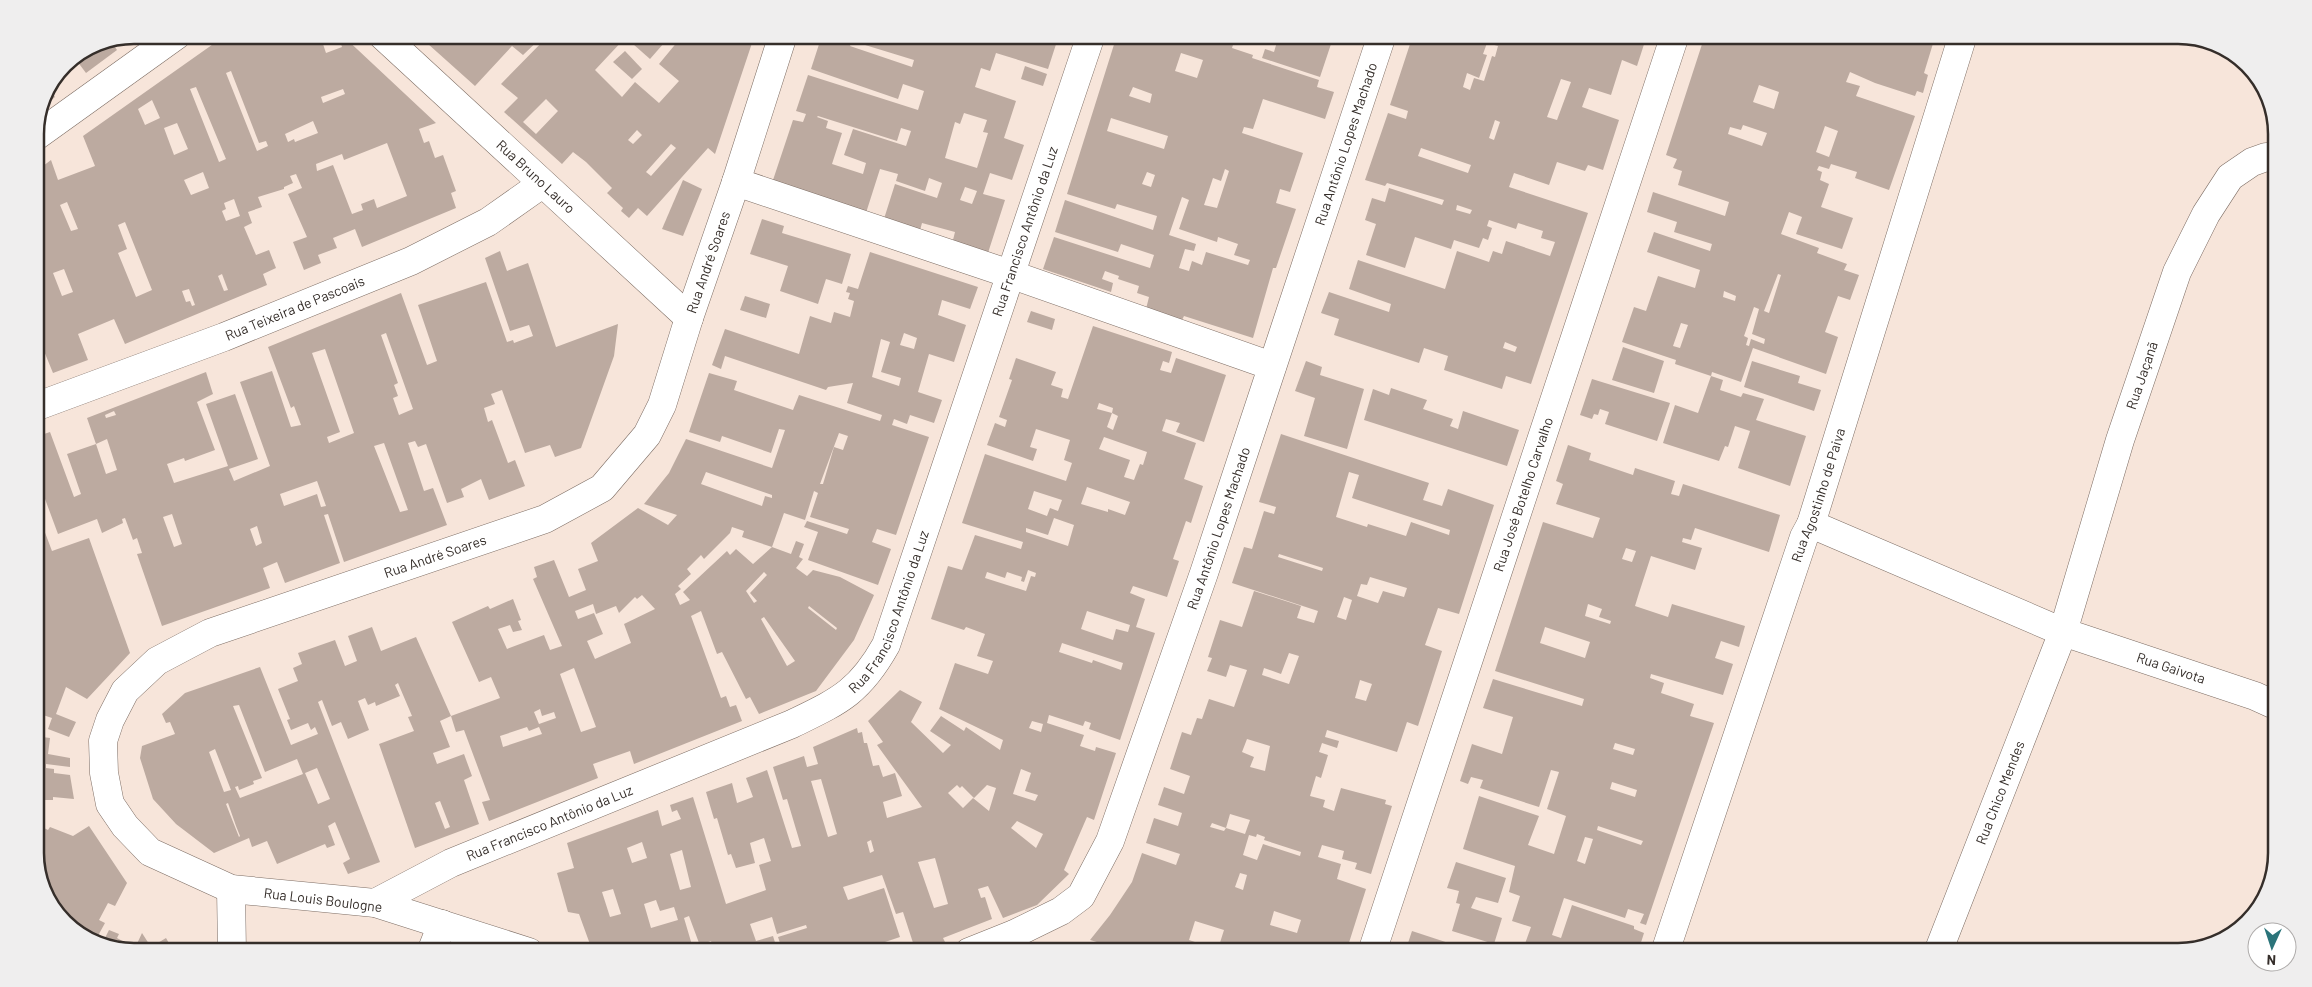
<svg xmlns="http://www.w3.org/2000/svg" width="2312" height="987" font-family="Barlow,sans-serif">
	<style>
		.building { fill: #bcaaa0; fill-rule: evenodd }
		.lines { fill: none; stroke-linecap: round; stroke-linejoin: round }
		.minor-casing { stroke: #7d6d64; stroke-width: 29 }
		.major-casing { stroke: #7d6d64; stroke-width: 29 }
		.minor { stroke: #fff; stroke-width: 28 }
		.major { stroke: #fff; stroke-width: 28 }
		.labels { text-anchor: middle; stroke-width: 5; stroke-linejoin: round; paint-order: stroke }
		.street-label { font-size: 14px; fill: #352e2a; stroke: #fff }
		.rim { fill: none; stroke: #352e2a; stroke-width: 2.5 }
	</style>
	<rect width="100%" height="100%" fill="#f7e5da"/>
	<g class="building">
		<path d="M226,35H342L436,123L419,129L424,143L429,141L435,158L443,155L456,191L451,193L456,208L362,247L355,229L333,238L337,248L318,255L321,263L304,270L293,242L307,237L288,194L302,188L296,174L290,176L293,183L284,187V189L258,197L262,207L248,212L252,223L244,227L256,255L269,250L276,268L263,274L267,285L125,344L114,319L78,334L88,360L53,373L35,329V172L51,160L58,180L95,166L83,136ZM339,38L342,47L326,53L323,44ZM231,71L259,143L266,141L268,146L257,151L226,73ZM196,87L226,159L219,162L190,89ZM343,89L345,94L323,103L321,97ZM152,100L160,118L145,125L138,109ZM313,121L318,133L295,142L294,139L288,142L285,134ZM177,123L188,149L174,155L164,128ZM387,143L407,196L377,208L374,199L361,204L363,210L352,214L333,165L317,171L316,164L342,154L344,160ZM203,172L209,188L191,195L184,180ZM234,199L240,216L226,221L222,211L226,209L224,203ZM67,202L78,229L71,231L60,205ZM125,222L152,290L136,297L118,253L127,249L118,225ZM64,269L73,292L62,296L53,273ZM222,274L228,290L224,291L218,276ZM189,289L195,305L192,306L190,301L186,302L182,291Z"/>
		<polygon points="418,35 544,35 523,55 512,46 475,86"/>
		<path d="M549,35H583L592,43L599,35H621L625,38L595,70L622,97L635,82L659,103L679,81L659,64L683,35H710L715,40L720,35H751L754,37L715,154L708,148L647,216L638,208L629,218L621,211L623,208L607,193L612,188L586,162L573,152L562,164L504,112L518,98L501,84ZM546,99L558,111L536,134L523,122ZM637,130L642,135L633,144L628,140ZM671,144L676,148L651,176L646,172Z"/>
		<polygon points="641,35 671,35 650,59 633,44"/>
		<path d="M822,35H1059L1048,69L996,53L990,71L981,68L975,87L1016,101L1004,138L1024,145L1012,180L990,173L983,194L1005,200L987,256L952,244L955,232L922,223L919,234L883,222L895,184L937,198L942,183L929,178L925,191L896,181L898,174L880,169L865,216L771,186L793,120L803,122L806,114L796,111L808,75L918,110L924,91L903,84L898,99L811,69ZM852,41L914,60L912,67L850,46ZM964,113L987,120L983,132L988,133L977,168L945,158L955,122L960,124ZM818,116L897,141L901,128L911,131L906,146L853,129L844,155L866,163L863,174L832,164L842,133L826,128L828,121L817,117ZM965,187L977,191L972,204L960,200Z"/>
		<path d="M1117,35H1236L1232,48L1253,55L1252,58L1319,80L1317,87L1334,92L1325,119L1263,99L1253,129L1244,127L1242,133L1303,153L1290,192L1280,189L1276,203L1296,209L1276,268H1273L1253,338L1184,316L1182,320L1146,309L1149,297L1137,293L1139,286L1118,279L1119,276L1105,271L1102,279L1113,283L1111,292L1043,269L1054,237L1150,268L1154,255L1121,244L1118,252L1055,232L1065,200L1153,230L1157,216L1117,204L1115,209L1067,194ZM1181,53L1203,60L1197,78L1175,71ZM1133,87L1152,94L1150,103L1129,96ZM1111,118L1168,136L1164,149L1107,131ZM1225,169L1229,171L1217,208L1204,205L1213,178L1221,181ZM1147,172L1155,175L1151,187L1142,184ZM1182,197L1189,200L1179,229L1217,242L1218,237L1238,244L1234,255L1250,260L1248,265L1206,252L1202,265L1192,261L1189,271L1179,268L1185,249L1194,251L1196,244L1169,235Z"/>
		<polygon points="1279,35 1312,35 1332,41 1320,77 1262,58 1265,49 1274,52"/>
		<path d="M1413,35L1432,37L1433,35H1551L1566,42L1569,35H1647L1637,66L1622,60L1611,95L1589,88L1582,107L1619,120L1603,170L1588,165L1585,171L1557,162L1549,185L1514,173L1509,187L1588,213L1531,384L1506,376L1502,389L1444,370L1448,356L1424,348L1419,363L1334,335L1339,319L1321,313L1329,292L1389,312L1391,304L1349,289L1358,260L1445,289L1457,251L1489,262L1493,251L1502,254L1506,241L1550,256L1555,242L1541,238L1543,231L1518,223L1516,229L1489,220L1487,226L1492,228L1488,240L1483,238L1479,248L1454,240L1451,249L1415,237L1405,268L1366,255L1376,224L1365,220L1372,198L1385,202L1389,188L1442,205L1444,200L1387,183L1385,186L1365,180L1388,113L1406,119L1408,111L1390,105ZM1487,43L1498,46L1495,57L1492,56L1484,81L1474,78L1470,90L1463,87L1467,73L1479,78L1487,55L1483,54ZM1561,79L1571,82L1557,120L1547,117ZM1495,120L1500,122L1494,140L1489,138ZM1421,148L1471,165L1468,173L1418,156ZM1457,205L1472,210L1470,214L1456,210ZM1505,342L1517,347L1515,352L1503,348Z"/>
		<path d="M1705,35H1800L1819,41L1821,35H1942L1941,39L1935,37L1924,73L1928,75L1923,93L1917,91L1915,96L1875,83L1850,72L1846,82L1860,86L1856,96L1915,116L1889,190L1855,178L1857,172L1831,164L1829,169L1819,166L1817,170L1822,172L1820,180L1829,184L1821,207L1853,218L1842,249L1796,234L1802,217L1789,212L1781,234L1819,248L1817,253L1847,264L1844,270L1859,275L1850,300L1838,296L1825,332L1838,337L1826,374L1753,348L1741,382L1712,372L1711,376L1675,364L1676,360L1622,342L1634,307L1646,311L1658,276L1695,288L1700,270L1647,252L1654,232L1710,251L1712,244L1674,232L1677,222L1647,212L1653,192L1725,216L1729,202L1678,185L1682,171L1673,168L1677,159L1666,155ZM1759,85L1779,92L1774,109L1753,102ZM1743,125L1767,133L1762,146L1728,134L1730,127L1741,130ZM1825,126L1838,131L1829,157L1816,152ZM1778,274L1781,275L1769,313L1764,311ZM1724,291L1736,296L1735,301L1723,297ZM1754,307L1759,309L1752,334L1765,339L1764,344L1751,339L1749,346L1746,345L1748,338L1744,336ZM1681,323L1688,325L1680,348L1673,346Z"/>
		<polygon points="110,40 117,50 86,73 74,57 96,42"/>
		<polygon points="625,51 642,69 632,79 613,62"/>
		<polygon points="1025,66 1047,74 1043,86 1021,79"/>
		<polygon points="48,87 55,97 40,109 43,96"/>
		<polygon points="683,180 702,189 683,236 662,229"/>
		<polygon points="762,219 784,226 782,233 851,254 842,284 826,279 818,304 780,291 788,266 750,254"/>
		<path d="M500,251L507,271L528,263L556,347L618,324L614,356L581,448L555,457L550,445L525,453L502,390L491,394L495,404L484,408L488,422L492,420L508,463L515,460L525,486L489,500L481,479L461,489L464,497L447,503L426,444L418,447L415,441L408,443L424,491L433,488L447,525L344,562L328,514L324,515L340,563L285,583L277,562L263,568L270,588L162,626L137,554L142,553L137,538L133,540L125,518L122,519L123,523L102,533L97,519L58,534L35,472V437L50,432L74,497L81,494L67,454L96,444L106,474L117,470L107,439L96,444L87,418L206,372L213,394L197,402L215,450L185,461L184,458L167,464L174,483L228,466L206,404L235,394L258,459L229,469L234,481L270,466L240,382L272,371L291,427L301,425L294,406L291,408L268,347L401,293L427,365L437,361L418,305L486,282L507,342L513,340L514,343L533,336L529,325L510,331L485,258ZM386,333L413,409L399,415L393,398L398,396L394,385L398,383L381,335ZM325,349L354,433L329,443L327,437L340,432L312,353ZM114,411L116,415L106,418L105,415ZM384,443L408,510L400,512L374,446ZM317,481L326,506L321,507L317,494L284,506L280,494ZM172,514L182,544L174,547L163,517ZM257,526L262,543L256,546L250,529Z"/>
		<path d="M870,252L978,287L970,309L942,300L938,315L966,325L954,362L929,354L918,392L942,400L934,423L910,415L907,424L894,419L892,425L929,437L896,535L877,529L872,542L891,549L878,585L808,560L818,532L804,527L807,521L847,534L849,529L810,517L818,493L814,491L805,520L784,513L772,547L791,554L796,541L804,544L799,557L803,559L796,568L807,576L813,570L840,577L874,595L854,640L816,691L759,714L750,697L746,699L722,652L717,654L701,611L691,616L721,698L726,696L730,707L736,705L742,721L634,764L630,751L593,764L598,778L489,821L482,802L490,800L464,730L456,732L451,716L500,698L491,677L479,682L452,622L488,606L490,609L513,599L521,620L518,621L522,630L513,632L510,625L498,629L507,649L544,635L550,650L562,646L533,579L537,577L534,567L554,560L569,597L586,590L578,569L598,561L591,543L638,508L668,525L677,515L644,504L669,473L686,439L772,468L785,430L779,429L771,453L722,436L720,442L689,432L709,373L737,381L734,390L793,410L799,395L880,421L882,415L847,403L853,383L828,387L826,390L725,356L721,369L712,365L725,329L799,354L810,316L831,323L834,312L850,317L854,301L848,299L850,293L846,292L848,286L858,289ZM904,333L917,338L914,349L900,345ZM881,339L890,342L881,372L901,378L899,386L872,377ZM839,433L848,436L843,450L834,447L823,484H820ZM706,472L772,495V498L765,496L762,506L701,484ZM732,527L744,531L742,537L772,547L753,564L736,549L730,555L727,551L683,592L690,600L680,605L675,594L681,589L678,586L691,574L687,569L701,555L704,559L730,533ZM764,572L767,575L750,593L757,601L754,603L746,591ZM642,595L655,609L624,624L631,643L595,659L587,641L603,634L594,613L578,619L575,611L593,604L596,614L616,606L619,613L635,597L637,599ZM809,606L837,628L836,630L808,608ZM764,617L795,661L787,666L761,619ZM574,668L596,727L581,732L560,674ZM540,709L542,716L554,712L556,718L539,724L534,712ZM527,727L529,731L539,727L542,734L503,747L500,736Z"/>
		<polygon points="745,296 770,304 766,318 740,310"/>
		<polygon points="1031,311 1055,319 1052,330 1027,322"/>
		<path d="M1093,326L1172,352L1169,363L1163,361L1160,370L1171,373L1176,358L1226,375L1204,442L1176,432L1180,423L1166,419L1162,431L1196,443L1184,479L1203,486L1191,523L1186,521L1173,559L1179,561L1167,597L1133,586L1130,593L1145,599L1136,627L1155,633L1120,740L1089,729L1091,723L1085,721L1083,726L1049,715L1047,723L1084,735L1080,746L1095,751L1096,747L1116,753L1094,820L1087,817L1064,870L1069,874L1037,905L1003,918L988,886L978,889L981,898L985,897L992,919L943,938L945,942L920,952H916L903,912L896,914L882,875L843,887L848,900L884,888L900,937L864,949L865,952H783L778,937L807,928L806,925L777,934L772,917L750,924L756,941L773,936L778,952H715L711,941L700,945L702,952H673L672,949L664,952H578L591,947L579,914L568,912L557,873L574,868L567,843L658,810L662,826L681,819L677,810L672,812L670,805L693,797L726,904L766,890L759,865L771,861L764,838L750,843L755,863L736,868L731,854L728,855L717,818L714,819L706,792L732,783L737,803L753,797L746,778L767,770L792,848L801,846L787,799L783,800L773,767L804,756L807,767L818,764L813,747L857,728L858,733L862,732L864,743H867L873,766L879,765L883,777L895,773L902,796L883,802L887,818L922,807L877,745L883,742L868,721L900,690L922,702L911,722L943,753L951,745L930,731L941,716L964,731L966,727L1000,750L1003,740L939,709L955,663L988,674L993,661L977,656L985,634L966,627L964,630L931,619L948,566L962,570L975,535L1021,549L1023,542L962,523L985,454L1066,481L1072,463L1064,460L1070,440L1036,429L1030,447L1037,449L1033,461L987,445L995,423L1005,427L1007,420L999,417L1012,380L1009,379L1016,358L1056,372L1051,385L1063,389L1061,397L1068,399ZM1099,403L1113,408L1112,413L1097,409ZM1112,413L1118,416L1113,430L1107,427ZM1104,437L1147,452L1143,465L1140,464L1134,480L1124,477L1130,460L1099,449ZM1087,487L1130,502L1125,515L1108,509V512L1081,504ZM1034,491L1062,500L1058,511L1050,508L1047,516L1028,509ZM1054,518L1074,525L1068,546L1026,532V528L1048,535ZM1028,570L1036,573L1035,577L1031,576L1026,591L985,578L987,572L1005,578L1007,572L1022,577L1021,581L1024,582ZM1087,611L1130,625L1128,632L1116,629L1113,640L1081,629ZM1062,643L1123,663L1121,670L1093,660L1092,663L1059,652ZM1032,721L1043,724L1041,732L1029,728ZM1021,769L1031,773L1025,791L1038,795L1035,801L1013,794ZM821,779L837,834L828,837L811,781ZM957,785L960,788L962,786L974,798L987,785L996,788L989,811L973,798L963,808L948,793ZM1017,821L1043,834L1036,848L1011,828ZM871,840L874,851L870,853L867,842ZM642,842L647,858L632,863L627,848ZM682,850L691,887L680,890L670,854ZM935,858L948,904L934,908L918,862ZM613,889L621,914L610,917L602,892ZM656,900L660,911L674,907L678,920L651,928L644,904ZM689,916L699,943L692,945L684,918Z"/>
		<polygon points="1623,347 1664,361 1654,393 1612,380"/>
		<polygon points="1306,361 1322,367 1320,375 1364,389 1347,449 1304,436 1315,398 1295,391"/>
		<polygon points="1752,361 1800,376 1798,383 1821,390 1814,411 1744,387"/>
		<polygon points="1711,376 1723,380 1720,390 1741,397 1743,393 1764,399 1756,420 1806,436 1790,486 1738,468 1750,431 1735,426 1728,447 1725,446 1719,461 1663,443 1675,405 1698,413"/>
		<polygon points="1592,379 1670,403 1657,441 1605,424 1609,412 1600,409 1598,415 1594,414 1592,419 1580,415"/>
		<polygon points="1391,388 1427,400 1423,409 1453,419 1450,426 1458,429 1463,411 1519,430 1507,466 1364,420 1373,389 1389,395"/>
		<path d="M1281,434L1429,483L1423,500L1442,506L1448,489L1494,505L1459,614L1438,608L1425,645L1442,651L1418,726L1407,722L1397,752L1327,730L1325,737L1339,741L1337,748L1322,743L1319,752L1328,755L1321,778L1316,776L1310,796L1325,800L1323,807L1334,811L1341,788L1386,800L1385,804L1392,806L1371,874L1355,869L1357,863L1342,859L1344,851L1322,845L1318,857L1341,864L1337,879L1366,889L1347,949L1338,946L1336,952H1226L1218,949L1224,930L1195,921L1189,940L1216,949L1215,952H1131L1090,940L1110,915L1132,882L1142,853L1176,865L1180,854L1146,843L1154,818L1178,826L1182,813L1158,805L1164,787L1184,794L1190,776L1170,769L1182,732L1191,735L1197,718L1202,719L1209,699L1234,707L1247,670L1230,665L1226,677L1207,671L1212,658L1208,657L1220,620L1242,627L1254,591L1301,606L1297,618L1314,623L1318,611L1232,583L1244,547L1252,549L1264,511L1274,514L1276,507L1259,502ZM1349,472L1359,475L1352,498L1450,530L1449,535L1411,522L1406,536L1368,524L1367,527L1336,517ZM1279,554L1323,568L1322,571L1278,557ZM1370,577L1407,588L1404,597L1383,591L1378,603L1357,596L1361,584L1367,585ZM1344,597L1352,600L1346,620L1337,617ZM1289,653L1299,656L1289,684L1262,675L1264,668L1281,674ZM1360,680L1372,684L1366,701L1355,698ZM1247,739L1270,746L1265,771L1250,767L1254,757L1242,752ZM1230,814L1250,820L1245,834L1226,828L1224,831L1210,827L1212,823L1226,828ZM1257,834L1265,837L1264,840L1301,852L1300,856L1263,844L1257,860L1243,855L1249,835L1256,837ZM1240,873L1247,875L1243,890L1235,887ZM1274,911L1301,920L1297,933L1270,925Z"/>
		<path d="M1568,445L1591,453L1589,460L1633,475L1635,468L1675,481L1671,494L1679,496L1683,484L1780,515L1769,552L1695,528L1691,540L1683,538L1682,542L1702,548L1695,570L1651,556L1639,593L1635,606L1668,617L1672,604L1745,626L1739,647L1721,641L1715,658L1733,664L1723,695L1651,674L1650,678L1664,683L1661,693L1694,704L1690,716L1714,723L1646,925L1640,923L1644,914L1628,909L1625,918L1564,898L1552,935L1561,938L1572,905L1634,926V929L1644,933L1638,952H1522L1531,927L1512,921L1520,896L1509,892L1515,866L1463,849L1479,796L1539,816L1528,845L1554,854L1566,816L1547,809L1559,772L1551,770L1539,807L1480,788L1483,780L1471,777L1468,784L1460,781L1472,744L1502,754L1513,717L1483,708L1493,679L1582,706L1584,699L1495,671L1543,522L1593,538L1600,518L1556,504L1563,484L1556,481ZM1626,548L1636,551L1632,562L1622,559ZM1588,604L1602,609L1599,617L1611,621L1610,624L1585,616ZM1545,627L1590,642L1585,658L1540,643ZM1615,743L1635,749L1633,755L1613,749ZM1612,782L1637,790L1635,797L1610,789ZM1598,826L1643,841L1641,845L1597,830ZM1585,837L1593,839L1585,864L1577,861Z"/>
		<polygon points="35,506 52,551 89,538 130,653 87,699 66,687 56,714 76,722 69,737 48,729 52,718 43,715 40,725 35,724"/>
		<path d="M372,627L381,651L416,637L451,716L440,721L450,747L433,753L437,764L464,754L472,776L464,780L479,824L415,848L379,744L414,731L408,717L412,716L398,683L395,685L400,696L376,706L375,702L368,705L365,698L358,701L369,730L348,739L341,722L332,726L322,700L318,702L380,862L348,874L343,863L350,859L335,822L328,826L335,845L327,848L325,844L277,864L267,841L252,847L249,838L214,853L176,824L153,799L140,758L142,746L175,734L170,722L166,723L162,714L185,693L260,667L291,745L318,734L315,727L311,730L308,723L291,730L287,720L290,719L278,689L298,681L293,668L302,664L298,653L335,640L345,666L357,661L348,636ZM239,705L265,772L297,759L303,774L240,798L235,787L238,786L239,790L254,784L253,781L262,778L233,706ZM215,749L231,790L224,792L209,752ZM317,768L330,799L318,804L305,773ZM440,801L450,827L445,829L435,803ZM228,803L236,826L240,836L239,837L226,804Z"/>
		<polygon points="35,736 50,738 48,754 70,758 70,767 46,764 46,768 54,769 54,773 70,775 74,799 53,797 53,800 35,800"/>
		<polygon points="35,813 44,813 44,828 48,830 50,827 73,836 89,826 127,883 115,906 108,903 99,920 105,923 94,943 55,913 35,860"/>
		<polygon points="1456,862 1506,878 1498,903 1476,897 1471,908 1502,918 1494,944 1452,931 1460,904 1456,903 1459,891 1447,888"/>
		<polygon points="109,930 119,934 117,938 135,948 142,933 151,947 166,938 174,952 134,952 101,946"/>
		<polygon points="1412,931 1476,952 1405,952"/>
		<polygon points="1077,946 1097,952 1064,952 1065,949"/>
	</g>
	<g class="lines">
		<defs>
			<g id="minor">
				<path id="s1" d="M382,35L689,318"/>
				<polyline points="35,137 177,35"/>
				<polyline points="736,182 1010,274 1272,366"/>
				<path id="s2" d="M35,407L224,337L411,261L488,222L542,184"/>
				<path id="s3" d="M1811,524L2063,632L2255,696L2277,706"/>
				<polyline points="231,889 232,952"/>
				<path id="s4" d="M375,903L451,863L792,724C839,701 859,693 886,645L1091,35"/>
				<polyline points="431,952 442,924"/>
				<path id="s5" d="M529,952L375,903L231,889L150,852L125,826L110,804L104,773L103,741L110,720L125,691L157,661L210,633L545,519L602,488L647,435L662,405L689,318L736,182L783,35"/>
				<path id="s6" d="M969,952L1014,934L1061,911L1081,896L1110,841L1204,573L1382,35"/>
				<path id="s7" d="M1938,952L2063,632L2120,440L2177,272L2206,214L2230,177L2252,162L2266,157H2277"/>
			</g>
			<g id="major">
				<path id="s8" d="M1372,952L1675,35"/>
				<path id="s9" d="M1665,952L1804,537L1811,524L1963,35"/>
			</g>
		</defs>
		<use href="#minor" class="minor-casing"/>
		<use href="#major" class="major-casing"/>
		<use href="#minor" class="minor"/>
		<use href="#major" class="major"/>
	</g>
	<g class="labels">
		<g class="street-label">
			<text dy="5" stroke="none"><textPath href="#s6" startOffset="924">Rua Antônio Lopes Machado</textPath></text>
			<text dy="5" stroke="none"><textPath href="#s1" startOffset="209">Rua Bruno Lauro</textPath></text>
			<text dy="5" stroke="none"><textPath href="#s4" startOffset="1016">Rua Francisco Antônio da Luz</textPath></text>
			<text dy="5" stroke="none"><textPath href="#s5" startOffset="1352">Rua André Soares</textPath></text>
			<text dy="5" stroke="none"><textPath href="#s2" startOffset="278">Rua Teixeira de Pascoais</textPath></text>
			<text dy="5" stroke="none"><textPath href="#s7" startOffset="612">Rua Jaçanã</textPath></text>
			<text dy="5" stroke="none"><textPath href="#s8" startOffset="482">Rua José Botelho Carvalho</textPath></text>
			<text dy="5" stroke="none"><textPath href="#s9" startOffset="482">Rua Agostinho de Paiva</textPath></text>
			<text dy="5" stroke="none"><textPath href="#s6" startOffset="519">Rua Antônio Lopes Machado</textPath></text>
			<text dy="5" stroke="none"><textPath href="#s5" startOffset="918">Rua André Soares</textPath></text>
			<text dy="5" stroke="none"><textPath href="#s4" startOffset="611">Rua Francisco Antônio da Luz</textPath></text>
			<text dy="5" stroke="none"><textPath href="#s3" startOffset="388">Rua Gaivota</textPath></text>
			<text dy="5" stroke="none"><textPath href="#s7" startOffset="171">Rua Chico Mendes</textPath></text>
			<text dy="5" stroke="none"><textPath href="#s4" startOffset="192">Rua Francisco Antônio da Luz</textPath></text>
			<text transform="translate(323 900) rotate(7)" y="5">Rua Louis Boulogne</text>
		</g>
	</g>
	<path d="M0 0H2312V987H0ZM134 44H2178A90 90 0 0 1 2268 134V853A90 90 0 0 1 2178 943H134A90 90 0 0 1 44 853V134A90 90 0 0 1 134 44Z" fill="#efeeee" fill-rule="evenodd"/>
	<path class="rim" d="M134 44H2178A90 90 0 0 1 2268 134V853A90 90 0 0 1 2178 943H134A90 90 0 0 1 44 853V134A90 90 0 0 1 134 44Z"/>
	<g transform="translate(2272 947) rotate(183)"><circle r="24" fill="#ffffff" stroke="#aeabaa"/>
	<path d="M0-4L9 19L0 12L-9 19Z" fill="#2b747a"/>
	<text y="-8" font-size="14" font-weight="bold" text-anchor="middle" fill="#352e2a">N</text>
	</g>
</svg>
